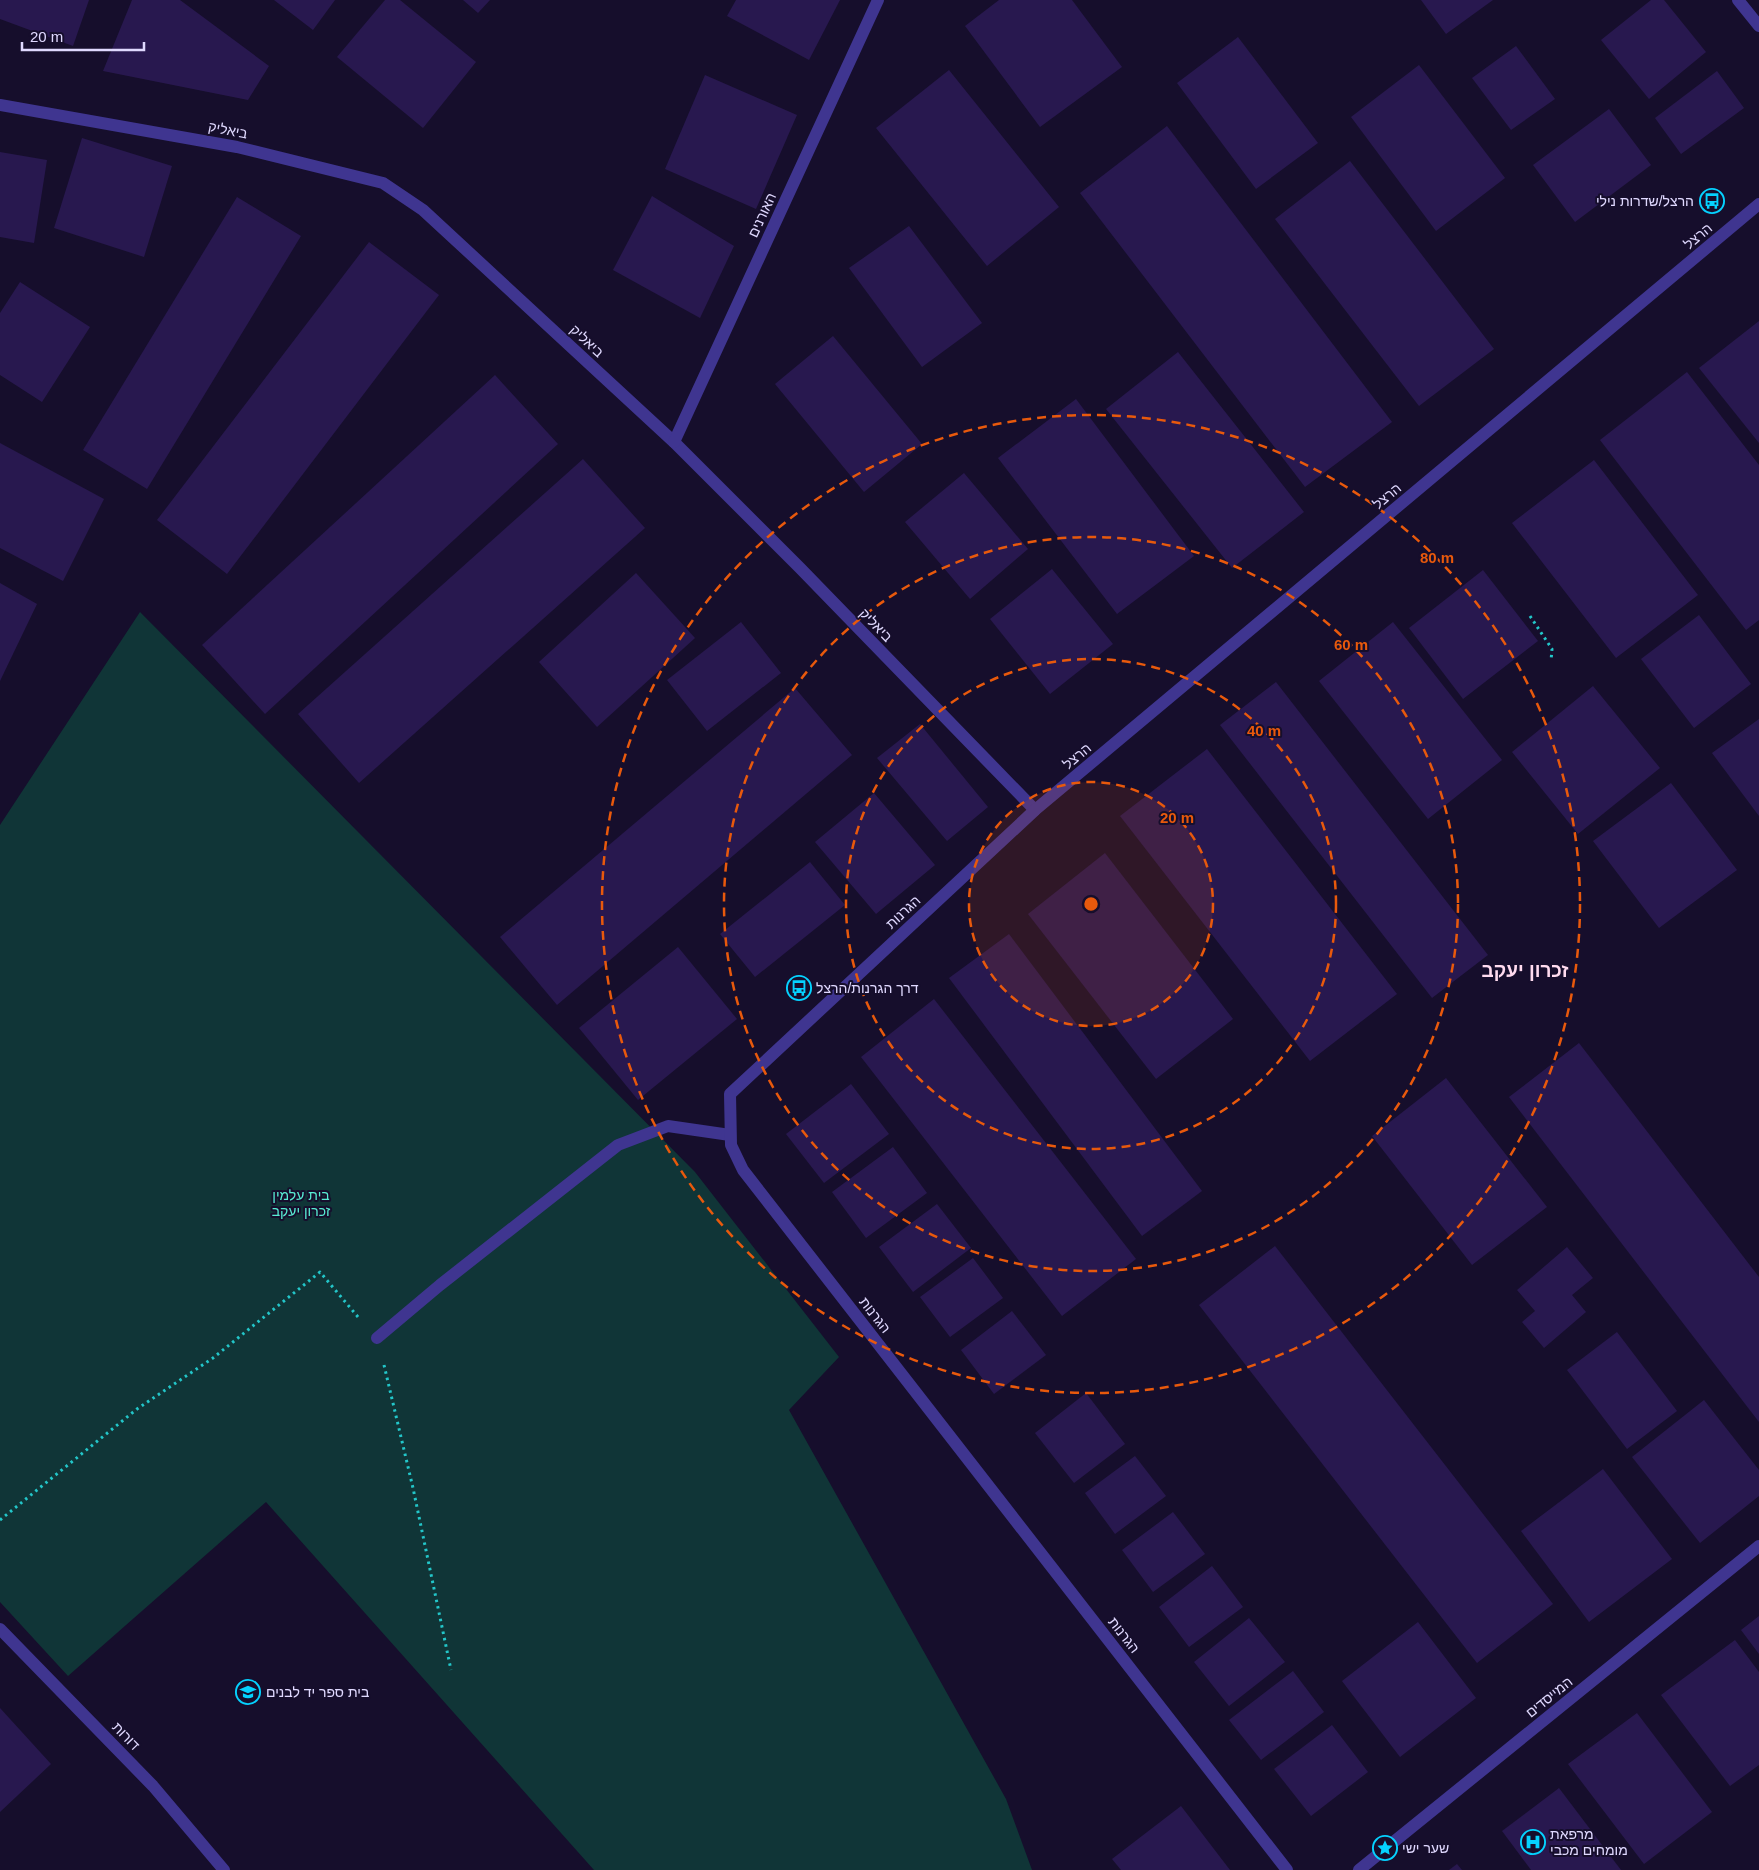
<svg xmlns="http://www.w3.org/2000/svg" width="1759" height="1870" font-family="Helvetica,'Noto Sans Hebrew',sans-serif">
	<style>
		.green { fill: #103537 }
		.building { fill: #28184f }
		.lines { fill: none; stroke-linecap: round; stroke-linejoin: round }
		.path { stroke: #23c6c9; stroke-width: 3; stroke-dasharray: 2.5 4; stroke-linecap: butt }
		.minor { stroke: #3f3590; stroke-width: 12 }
		.ring { fill: none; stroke: #e8590c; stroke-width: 2.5; stroke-dasharray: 9 6 }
		.labels { text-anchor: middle; stroke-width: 4; stroke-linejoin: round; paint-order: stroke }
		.street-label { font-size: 14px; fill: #e0d9ff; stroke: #160e2c }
		.poi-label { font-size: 14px; fill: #e0d9ff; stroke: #160e2c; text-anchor: start }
		.park-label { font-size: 14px; fill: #58ecd3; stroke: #160e2c }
		.district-label { font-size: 19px; font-weight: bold; fill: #ffdbef; stroke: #160e2c }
		.centre { fill: #e8590c; stroke: #160e2c; stroke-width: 2.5 }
		.ring-label { font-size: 15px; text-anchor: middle; font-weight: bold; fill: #e8590c; stroke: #160e2c; stroke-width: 4; stroke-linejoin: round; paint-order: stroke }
	</style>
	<rect width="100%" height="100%" fill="#160e2c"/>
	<polygon class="green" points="140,612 695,1172 839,1357 789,1410 1006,1799 1032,1870 594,1870 266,1502 68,1676 0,1602 0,825"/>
	<g class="building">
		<polygon points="0,0 89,0 73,46 0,19"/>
		<polygon points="132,0 180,0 269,66 248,100 103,71"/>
		<polygon points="274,0 335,0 313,30"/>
		<polygon points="385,0 400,0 476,62 423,128 337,57"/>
		<polygon points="463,0 490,0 478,13"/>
		<polygon points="736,0 840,0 809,60 727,16"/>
		<polygon points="999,0 1072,0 1122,67 1040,127 965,26"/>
		<polygon points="1421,0 1493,0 1446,34"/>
		<polygon points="1651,0 1664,0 1706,52 1649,99 1601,40"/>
		<polygon points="1238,37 1318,143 1256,189 1177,83"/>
		<polygon points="1516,46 1555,99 1511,130 1472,78"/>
		<polygon points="1419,65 1505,178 1436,231 1351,117"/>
		<polygon points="949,70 1059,207 987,266 876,128"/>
		<polygon points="1717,71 1744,108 1681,154 1655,118"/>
		<polygon points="705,75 797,115 756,209 665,169"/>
		<polygon points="1609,109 1651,165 1575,222 1533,165"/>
		<polygon points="1167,126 1392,422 1305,487 1080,193"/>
		<polygon points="82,138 172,166 144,257 54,228"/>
		<polygon points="0,152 47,160 34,243 0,237"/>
		<polygon points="1350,161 1494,349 1419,406 1275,219"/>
		<polygon points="652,196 734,246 700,318 613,270"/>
		<polygon points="237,197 301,236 147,489 83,450"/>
		<polygon points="909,226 982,323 922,367 849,268"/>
		<polygon points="369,242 439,295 227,574 157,520"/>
		<polygon points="20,282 90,327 42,402 0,375 0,313"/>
		<polygon points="1759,321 1759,443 1699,368"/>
		<polygon points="833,336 922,444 864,492 775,384"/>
		<polygon points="1178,352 1304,512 1232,568 1106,409"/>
		<polygon points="1687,372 1759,465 1759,620 1746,630 1600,440"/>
		<polygon points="495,375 558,444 265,714 202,645"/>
		<polygon points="1076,399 1194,556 1117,614 998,458"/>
		<polygon points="0,443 104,499 63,581 0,548"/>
		<polygon points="583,459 645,528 359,783 298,714"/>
		<polygon points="1594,460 1698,595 1616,658 1512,523"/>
		<polygon points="964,473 1028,549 970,599 905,522"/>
		<polygon points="1052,569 1113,644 1050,694 990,619"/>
		<polygon points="1483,570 1538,641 1463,699 1409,628"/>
		<polygon points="636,573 695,638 597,727 539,662"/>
		<polygon points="0,583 37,604 0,681"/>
		<polygon points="1699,615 1751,684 1694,728 1641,659"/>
		<polygon points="741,622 781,673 707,731 667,680"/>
		<polygon points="1393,622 1502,760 1428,819 1319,681"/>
		<polygon points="1276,682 1488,955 1432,998 1220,725"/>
		<polygon points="1593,686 1660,768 1578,834 1512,752"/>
		<polygon points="795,688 852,755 557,1005 500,937"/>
		<polygon points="1759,719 1759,816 1712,753"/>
		<polygon points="920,724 988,807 947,841 877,758"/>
		<polygon points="1207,749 1397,994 1310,1061 1120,816"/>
		<polygon points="1671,783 1737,870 1659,928 1593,841"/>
		<polygon points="874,793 935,865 876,914 815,842"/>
		<polygon points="1105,853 1233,1019 1156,1079 1028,914"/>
		<polygon points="810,862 845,905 755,977 720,934"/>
		<polygon points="1009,934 1202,1191 1142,1236 949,978"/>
		<polygon points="678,947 737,1019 638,1100 579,1028"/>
		<polygon points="934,999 1136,1259 1062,1316 861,1057"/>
		<polygon points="1579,1043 1759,1277 1759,1422 1509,1097"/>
		<polygon points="1446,1078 1547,1207 1472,1265 1372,1136"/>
		<polygon points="851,1084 889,1134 824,1183 786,1134"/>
		<polygon points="893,1147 927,1193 866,1238 832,1192"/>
		<polygon points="937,1204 971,1248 913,1292 879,1247"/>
		<polygon points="1275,1246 1553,1604 1477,1663 1199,1305"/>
		<polygon points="1567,1247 1593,1278 1572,1295 1586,1312 1544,1348 1522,1322 1535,1311 1517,1290"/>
		<polygon points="973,1258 1003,1298 950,1337 920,1297"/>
		<polygon points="1012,1311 1046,1355 994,1394 961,1350"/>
		<polygon points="1617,1332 1677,1411 1627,1449 1567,1370"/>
		<polygon points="1086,1393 1125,1444 1074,1483 1035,1433"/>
		<polygon points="1704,1400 1759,1470 1759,1496 1700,1543 1632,1457"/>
		<polygon points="1135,1456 1166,1496 1115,1534 1085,1493"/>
		<polygon points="1603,1469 1672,1559 1589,1622 1521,1531"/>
		<polygon points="1173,1512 1205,1554 1153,1592 1122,1550"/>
		<polygon points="1212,1566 1243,1607 1189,1647 1159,1607"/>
		<polygon points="1759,1616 1759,1654 1741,1630"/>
		<polygon points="1249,1618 1285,1662 1229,1706 1194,1662"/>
		<polygon points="1418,1622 1476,1698 1400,1757 1342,1681"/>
		<polygon points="1735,1640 1759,1672 1759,1765 1730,1786 1661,1695"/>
		<polygon points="1293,1671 1324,1712 1261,1760 1229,1720"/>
		<polygon points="0,1708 51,1764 0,1812"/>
		<polygon points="1637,1713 1712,1812 1644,1864 1568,1764"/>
		<polygon points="1332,1725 1368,1772 1311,1816 1274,1769"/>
		<polygon points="1559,1788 1621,1870 1531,1870 1502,1831"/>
		<polygon points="1181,1806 1230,1870 1121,1870 1112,1859"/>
		<polygon points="1457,1864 1462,1870 1449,1870"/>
	</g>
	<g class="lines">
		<g class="path">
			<polyline points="1530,616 1552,649 1551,661"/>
			<polyline points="384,1365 413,1488 451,1670"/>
			<polyline points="0,1520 137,1409 213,1358 320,1272 358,1317"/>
		</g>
		<g class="minor">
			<polyline points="1738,0 1759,26"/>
			<polyline points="0,105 237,147 383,183 423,210 674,442 800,568 1035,810"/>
			<polyline points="674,442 878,0"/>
			<polyline points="377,1338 440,1285 618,1145 668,1126 730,1135"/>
			<polyline points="0,1629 153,1786 224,1870"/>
			<polyline points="1287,1870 743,1170 731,1145 730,1094 1035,810 1759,204"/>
			<polyline points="1359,1870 1759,1546"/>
		</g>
	</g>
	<circle cx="1091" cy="904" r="122" fill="#e8590c" fill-opacity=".12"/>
	<g class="ring">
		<circle cx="1091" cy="904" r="122"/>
		<circle cx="1091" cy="904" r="245"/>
		<circle cx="1091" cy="904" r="367"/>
		<circle cx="1091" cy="904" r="489"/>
	</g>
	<defs>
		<symbol id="bus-ring" viewBox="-11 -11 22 22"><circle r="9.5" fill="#160e2c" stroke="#05d2ff" stroke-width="1.5"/><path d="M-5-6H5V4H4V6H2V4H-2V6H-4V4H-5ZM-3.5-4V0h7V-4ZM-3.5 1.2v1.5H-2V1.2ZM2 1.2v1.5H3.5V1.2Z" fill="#05d2ff"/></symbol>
		<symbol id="school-ring" viewBox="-11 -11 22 22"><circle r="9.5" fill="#160e2c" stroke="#05d2ff" stroke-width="1.5"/><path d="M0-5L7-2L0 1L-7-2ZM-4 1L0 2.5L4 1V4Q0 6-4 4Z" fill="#05d2ff"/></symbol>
		<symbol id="hospital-ring" viewBox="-11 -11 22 22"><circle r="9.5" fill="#160e2c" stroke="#05d2ff" stroke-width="1.5"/><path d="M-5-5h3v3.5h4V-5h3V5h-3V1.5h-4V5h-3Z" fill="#05d2ff"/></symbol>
		<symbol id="sight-ring" viewBox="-11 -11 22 22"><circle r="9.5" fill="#160e2c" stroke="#05d2ff" stroke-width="1.5"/><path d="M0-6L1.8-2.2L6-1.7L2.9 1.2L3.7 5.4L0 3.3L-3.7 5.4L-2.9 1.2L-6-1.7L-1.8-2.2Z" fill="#05d2ff"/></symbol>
	</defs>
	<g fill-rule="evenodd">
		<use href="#bus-ring" x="1698" y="187" width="28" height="28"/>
		<use href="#bus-ring" x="785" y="974" width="28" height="28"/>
		<use href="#school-ring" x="234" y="1678" width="28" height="28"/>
		<use href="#hospital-ring" x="1519" y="1828" width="28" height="28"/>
		<use href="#sight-ring" x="1371" y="1834" width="28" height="28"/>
	</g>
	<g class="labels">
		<g class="street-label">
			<text transform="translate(228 130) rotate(11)" y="5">ביאליק</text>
			<text transform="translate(762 215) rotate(-65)" y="5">האורנים</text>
			<text transform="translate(1698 236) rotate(-40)" y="5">הרצל</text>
			<text transform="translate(587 341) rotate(43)" y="5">ביאליק</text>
			<text transform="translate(1387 496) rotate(-40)" y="5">הרצל</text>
			<text transform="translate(876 625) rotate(46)" y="5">ביאליק</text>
			<text transform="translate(1077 756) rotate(-40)" y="5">הרצל</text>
			<text transform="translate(903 912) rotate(-43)" y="5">הגרנות</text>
			<text transform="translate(875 1315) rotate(52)" y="5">הגרנות</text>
			<text transform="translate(1124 1635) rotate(52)" y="5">הגרנות</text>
			<text transform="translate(1549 1697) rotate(-39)" y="5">המייסדים</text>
			<text transform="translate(126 1736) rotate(46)" y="5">דורות</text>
		</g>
		<g class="poi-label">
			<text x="1694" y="206" text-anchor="end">הרצל/שדרות נילי</text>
			<text x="816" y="993">דרך הגרנות/הרצל</text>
			<text x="266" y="1697">בית ספר יד לבנים</text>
			<text x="1550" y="1839">מרפאת<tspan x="1550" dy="16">מומחים מכבי</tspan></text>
			<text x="1402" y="1853">שער ישי</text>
		</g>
		<g class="park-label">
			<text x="301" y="1200">בית עלמין<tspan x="301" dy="16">זכרון יעקב</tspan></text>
		</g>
		<g class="district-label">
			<text x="1525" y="977">זכרון יעקב</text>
		</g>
	</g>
	<circle cx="1091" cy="904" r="8" class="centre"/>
	<g class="ring-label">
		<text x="1437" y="563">80 m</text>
		<text x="1351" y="650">60 m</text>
		<text x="1264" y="736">40 m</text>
		<text x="1177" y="823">20 m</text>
	</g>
	<path d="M22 42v8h122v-8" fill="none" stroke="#e0d9ff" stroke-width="2.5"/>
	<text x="30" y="42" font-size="15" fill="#e0d9ff" stroke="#160e2c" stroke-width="4" paint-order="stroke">20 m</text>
</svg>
